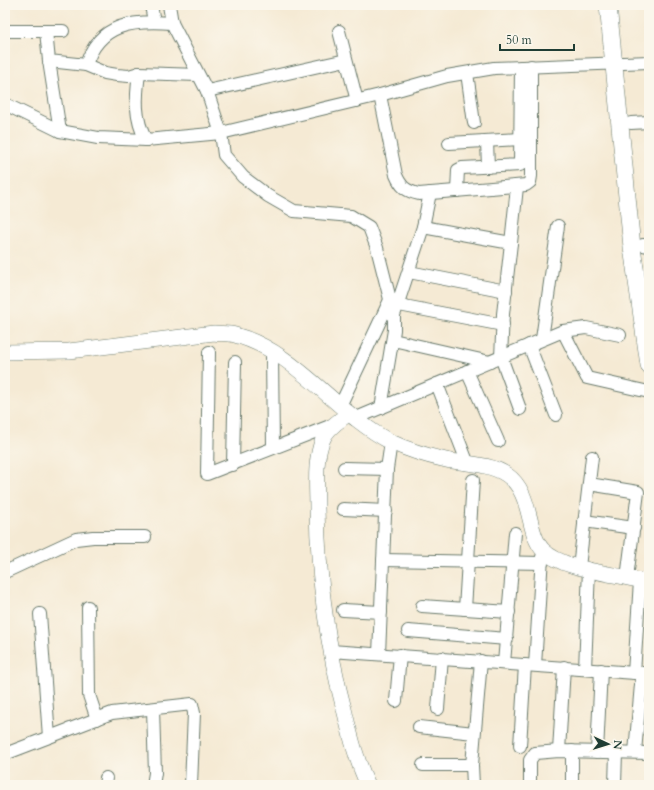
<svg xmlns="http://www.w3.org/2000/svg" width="654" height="790" font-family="Cardo,serif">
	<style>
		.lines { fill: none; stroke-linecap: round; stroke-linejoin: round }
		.minor-casing { stroke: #6a7a6c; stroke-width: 14 }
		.tertiary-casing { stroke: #6a7a6c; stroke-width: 16 }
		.secondary-casing { stroke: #6a7a6c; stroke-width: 18 }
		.minor { stroke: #fff; stroke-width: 12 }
		.tertiary { stroke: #fff; stroke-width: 15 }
		.secondary { stroke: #fff; stroke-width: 17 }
	</style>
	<rect width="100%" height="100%" fill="#fbf7ec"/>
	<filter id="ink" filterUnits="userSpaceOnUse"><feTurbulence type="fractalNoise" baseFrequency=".025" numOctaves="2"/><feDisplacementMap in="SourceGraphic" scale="8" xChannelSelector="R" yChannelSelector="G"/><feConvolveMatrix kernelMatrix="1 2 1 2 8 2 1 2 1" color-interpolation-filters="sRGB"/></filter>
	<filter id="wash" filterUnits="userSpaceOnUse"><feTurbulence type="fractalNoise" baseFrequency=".012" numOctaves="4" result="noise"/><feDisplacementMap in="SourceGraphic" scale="16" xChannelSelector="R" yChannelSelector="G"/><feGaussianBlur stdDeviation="0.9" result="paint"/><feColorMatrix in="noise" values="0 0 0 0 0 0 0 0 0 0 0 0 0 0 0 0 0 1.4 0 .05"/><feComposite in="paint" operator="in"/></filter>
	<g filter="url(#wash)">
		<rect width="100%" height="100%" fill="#f5ead4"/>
	</g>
	<g filter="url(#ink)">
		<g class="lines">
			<defs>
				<g id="minor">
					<polyline points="151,5 154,22"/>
					<polyline points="169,5 172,23 207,91 221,133 224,155 243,177 268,196 294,211 351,216 369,227 377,248 394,315 394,330 381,408"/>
					<polyline points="5,31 63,31"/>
					<polyline points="46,31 49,61 86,65 105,73 117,75 129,76 139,73 198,75"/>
					<polyline points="339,31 357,101"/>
					<polyline points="49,61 60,131"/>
					<path d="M86,65C99,23 133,20 172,23"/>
					<path d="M139,73C136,97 134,118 146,140"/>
					<polyline points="467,73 474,123"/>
					<polyline points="207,91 346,60"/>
					<path d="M380,95L396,175C401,187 406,191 419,194L526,185L530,182L531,176V66"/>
					<polyline points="5,104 60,131 98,138 146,140 221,133 380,95 447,76 494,68 649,62"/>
					<polyline points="631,123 649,122"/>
					<polyline points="487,141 488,167"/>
					<polyline points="449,143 521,139"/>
					<polyline points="457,191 458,170 462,168 520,165 521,67"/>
					<polyline points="423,227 511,243 503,314 501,357 520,409"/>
					<polyline points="511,243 517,187"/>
					<polyline points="643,245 649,246"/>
					<polyline points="409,272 506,291"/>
					<polyline points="399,305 503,325"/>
					<polyline points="394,315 423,227 430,193"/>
					<polyline points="563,331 587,378 649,392"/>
					<polyline points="542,339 558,226"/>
					<polyline points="393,340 490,362"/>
					<polyline points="529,345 556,415"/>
					<polyline points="209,352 207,474 335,424"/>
					<polyline points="272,353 273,447"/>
					<polyline points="467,371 498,441"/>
					<polyline points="437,384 468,464"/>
					<polyline points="340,406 390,300"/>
					<polyline points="354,419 563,331 586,328 620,335"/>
					<polyline points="233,465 235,362"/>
					<polyline points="344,468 387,469"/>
					<polyline points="589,484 638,492 627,578"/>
					<polyline points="343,509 386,511"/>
					<polyline points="584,521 634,528"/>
					<polyline points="383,560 542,563"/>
					<polyline points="579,567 592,457"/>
					<polyline points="5,572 76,539 93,537 145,537"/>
					<polyline points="422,606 509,612"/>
					<polyline points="88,607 89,695 97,719"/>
					<polyline points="465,609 473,480"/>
					<polyline points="343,610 381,612"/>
					<polyline points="40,614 49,737"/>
					<polyline points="408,631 507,639"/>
					<polyline points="331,651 649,674"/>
					<polyline points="379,654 387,469 391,442"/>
					<polyline points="504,663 515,533"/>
					<polyline points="535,665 542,557"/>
					<polyline points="585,669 589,569"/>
					<polyline points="634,673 640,581"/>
					<polyline points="396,701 400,655"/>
					<polyline points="438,709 442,658"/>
					<polyline points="419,727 474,733"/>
					<polyline points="520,746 525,665"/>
					<polyline points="559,751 564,667"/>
					<polyline points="597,752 601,670"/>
					<polyline points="635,752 642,673"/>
					<polyline points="5,754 112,713 192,704 194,713 191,785"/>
					<polyline points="423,765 472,765"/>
					<polyline points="105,785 106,778"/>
					<polyline points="153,785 155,773 153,709"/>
					<polyline points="473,785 472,765 481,661"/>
					<polyline points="530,785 530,760 535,753 559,751 649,753"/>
					<polyline points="572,785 572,751"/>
					<polyline points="615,785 616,752"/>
				</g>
				<g id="tertiary">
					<path d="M5,352L69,351L214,333C221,334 228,333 235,335C296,351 336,414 391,442C408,450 428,456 446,460C465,464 490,463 507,475C533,493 526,532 543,550C563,571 621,574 649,583"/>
					<path d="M348,414C339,421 327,428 323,439C314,461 317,486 317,508C318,577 327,646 345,713C351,738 357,762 368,785"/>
				</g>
				<polyline id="secondary" points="608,5 632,247 649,365"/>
			</defs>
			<use href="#minor" class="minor-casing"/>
			<use href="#tertiary" class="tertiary-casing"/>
			<use href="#secondary" class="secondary-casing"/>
			<use href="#minor" class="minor"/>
			<use href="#tertiary" class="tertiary"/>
			<use href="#secondary" class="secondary"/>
		</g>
	</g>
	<rect width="654" height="790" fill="none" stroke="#fbf7ec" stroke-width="20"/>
	<g transform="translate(608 744) rotate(94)" stroke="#fbf7ec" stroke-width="3" paint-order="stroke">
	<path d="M0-3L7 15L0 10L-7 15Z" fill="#1f3d34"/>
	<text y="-6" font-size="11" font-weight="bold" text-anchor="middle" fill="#1f3d34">N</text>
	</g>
	<path d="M500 44v6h74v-6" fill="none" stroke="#1f3d34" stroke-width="2"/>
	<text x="506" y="44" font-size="12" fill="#1f3d34" stroke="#fbf7ec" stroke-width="3" paint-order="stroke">50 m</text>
</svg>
